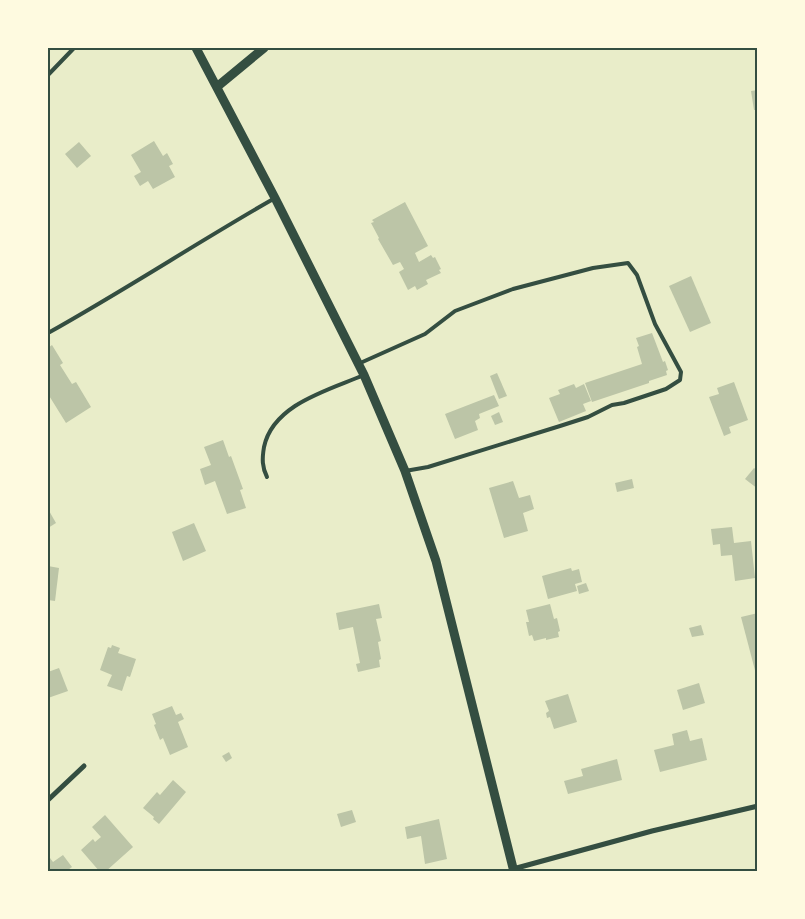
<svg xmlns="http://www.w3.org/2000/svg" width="805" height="919" font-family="Inter,sans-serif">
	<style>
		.building { fill: #bcc5a7 }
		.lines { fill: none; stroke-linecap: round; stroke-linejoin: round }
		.service { stroke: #344e41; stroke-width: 4 }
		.minor { stroke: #344e41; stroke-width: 5 }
		.tertiary { stroke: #344e41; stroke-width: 9 }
		.neatline { fill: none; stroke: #344e41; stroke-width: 2 }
	</style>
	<rect width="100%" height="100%" fill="#e9edc9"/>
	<g class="building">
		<polygon points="758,90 758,110 754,110 751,91"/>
		<polygon points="154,141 163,156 167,153 173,164 169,166 175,177 153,189 148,181 140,186 134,176 141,172 131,155"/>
		<polygon points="79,142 91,156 77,168 65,154"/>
		<polygon points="405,202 428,246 415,253 419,262 431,255 433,258 435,257 441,269 439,270 441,273 426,280 428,284 417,290 415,286 408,290 399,272 404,269 400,262 393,265 378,239 379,238 371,223 374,222 372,220"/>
		<polygon points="691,276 711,323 690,332 669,286"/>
		<polygon points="652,333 663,362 665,361 668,370 666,371 667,375 649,381 649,383 592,402 585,383 642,364 637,347 639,346 636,338"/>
		<polygon points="52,345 63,363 60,365 72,384 76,382 91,407 66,423 48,394 48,348"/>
		<polygon points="497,373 507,396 499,399 490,376"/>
		<polygon points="734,382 748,420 729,427 731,433 724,436 709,397 719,394 717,388"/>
		<polygon points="574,384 576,388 584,384 591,401 583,404 586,411 559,422 549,398 560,394 558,390"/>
		<polygon points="494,395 499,406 479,414 480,418 475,421 478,430 455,439 445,414"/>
		<polygon points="499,412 503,422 495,425 491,416"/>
		<polygon points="223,440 229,457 231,456 243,489 240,490 246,508 227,514 215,481 205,485 200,469 211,465 204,447"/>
		<polygon points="754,468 758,471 758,489 745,479"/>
		<polygon points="632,479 634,488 617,492 615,483"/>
		<polygon points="513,481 519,498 530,495 534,509 523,513 528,531 504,538 489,488"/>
		<polygon points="48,509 56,523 48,528"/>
		<polygon points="194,523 206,551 183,561 172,532"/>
		<polygon points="732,527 734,543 751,541 755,578 735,581 732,555 721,556 720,544 713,545 711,529"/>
		<polygon points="48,566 59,568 55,601 48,600"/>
		<polygon points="571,568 572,571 579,569 582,582 575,584 577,591 548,599 542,576"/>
		<polygon points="586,583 589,591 579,594 577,586"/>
		<polygon points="379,604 382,618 376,619 381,641 378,642 381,659 379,660 380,667 358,672 356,664 360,663 353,627 339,630 336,613"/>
		<polygon points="550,604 554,619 557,618 560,631 558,632 559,637 546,640 546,638 534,641 532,635 529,636 526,622 529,622 526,610"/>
		<polygon points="758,613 758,678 757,678 741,617"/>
		<polygon points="701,625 704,635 692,637 689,628"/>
		<polygon points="112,645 120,648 118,653 136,659 130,677 127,676 122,691 107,686 112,675 100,670 108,647 111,648"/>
		<polygon points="59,668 68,691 48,698 48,672"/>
		<polygon points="699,683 705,703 683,710 677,690"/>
		<polygon points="568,694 577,722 554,729 550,717 547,718 546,713 549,711 545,701"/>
		<polygon points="172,706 176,715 181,713 184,719 178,722 188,747 170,755 163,738 160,740 154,725 156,724 152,714"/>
		<polygon points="687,730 690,741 702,738 707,760 660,772 654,750 674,745 672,734"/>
		<polygon points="229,752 232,758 226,762 222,756"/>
		<polygon points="617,759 622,780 568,794 564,781 583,776 581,769"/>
		<polygon points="173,780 186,792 159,824 153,819 154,817 143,808 157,792 160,795"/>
		<polygon points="352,810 356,822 341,827 337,814"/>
		<polygon points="105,815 133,847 105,872 100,872 81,850 93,839 95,842 101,837 92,827"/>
		<polygon points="439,819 447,859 425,864 421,836 407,839 405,827"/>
		<polygon points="63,855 72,867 65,872 48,872 48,860 50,858 53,862"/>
	</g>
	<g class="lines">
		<g class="service">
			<polyline points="48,75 74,48"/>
			<path d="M48,333C125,290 198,242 275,198"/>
			<polyline points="358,364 425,334 455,311 513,289 593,268 628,263 637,275 655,324 681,372 680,380 666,389 624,403 612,405 588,417 560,426 428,467 405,471"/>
			<path d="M267,477C262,467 262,459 264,447C273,404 329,390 364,375"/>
		</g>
		<g class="minor">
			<polyline points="48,800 84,766"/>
			<polyline points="513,869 652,831 758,806"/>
		</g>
		<g class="tertiary">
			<polyline points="196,48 275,198 364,375 405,471 436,561 514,872"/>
			<polyline points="218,86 264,48"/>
		</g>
	</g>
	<rect width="805" height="919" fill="none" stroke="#fefae0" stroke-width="98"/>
	<rect x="49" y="49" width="707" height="821" class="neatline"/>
</svg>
